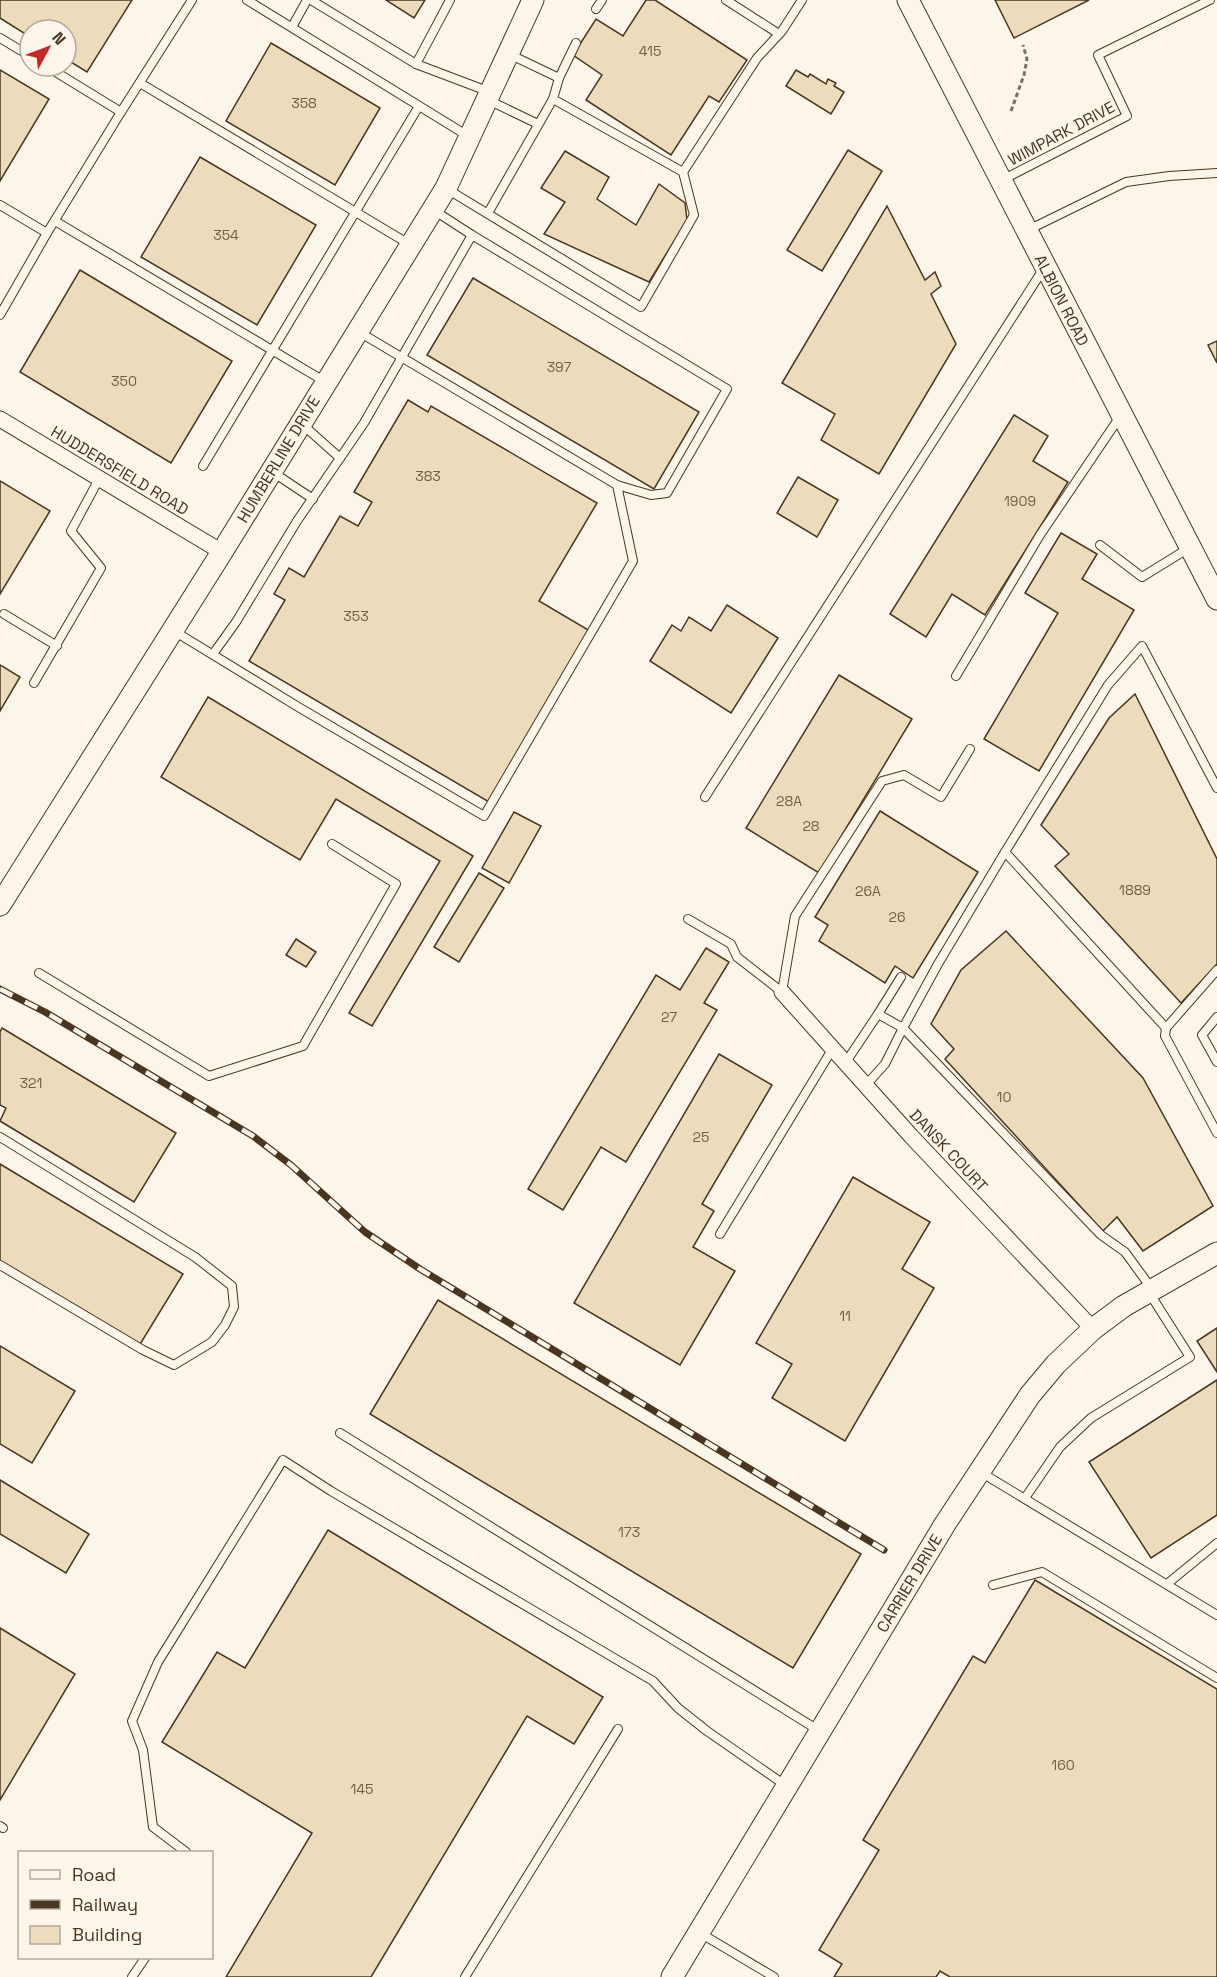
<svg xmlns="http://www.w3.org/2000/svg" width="1217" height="1977" font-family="'Space Grotesk',sans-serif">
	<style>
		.building { fill: #ecdcbc; stroke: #4a3520; stroke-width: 1.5 }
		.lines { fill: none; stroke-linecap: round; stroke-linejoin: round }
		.lane-casing { stroke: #4a3520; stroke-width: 10 }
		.street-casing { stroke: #4a3520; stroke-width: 17 }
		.secondary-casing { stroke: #4a3520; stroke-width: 23 }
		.path { stroke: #7f6f5c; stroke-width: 3; stroke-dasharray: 4.5 3; stroke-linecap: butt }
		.lane { stroke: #fbf6e9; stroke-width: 8 }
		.street { stroke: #fbf6e9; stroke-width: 15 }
		.secondary { stroke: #fbf6e9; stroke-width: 21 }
		.rail-casing { stroke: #4a3520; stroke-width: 7 }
		.rail { stroke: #fbf6e9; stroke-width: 4.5; stroke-dasharray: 14; stroke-linecap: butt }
		.labels { text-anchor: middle; stroke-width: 4.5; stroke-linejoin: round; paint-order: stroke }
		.number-label { font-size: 14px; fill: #725f47 }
		.street-label { font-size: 16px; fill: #4a3520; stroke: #fbf6e9 }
	</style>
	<rect width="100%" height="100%" fill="#fbf6e9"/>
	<g class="building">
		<polygon points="0,0 132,0 87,72 66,59 66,30 30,30 30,37 0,18"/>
		<polygon points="386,0 425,0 414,18"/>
		<polygon points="646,0 655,0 747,60 719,102 709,96 671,155 586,100 602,75 573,55 596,19 623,36"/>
		<polygon points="995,0 1089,0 1014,38"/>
		<polygon points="271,43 380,108 335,185 226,121"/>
		<polygon points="0,70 49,99 0,181"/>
		<polygon points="796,70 808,77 810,74 826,84 828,79 836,83 834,86 844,92 831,114 786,86"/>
		<polygon points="848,150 882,171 822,271 787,250"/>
		<polygon points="565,151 609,177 597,199 636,225 659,184 685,203 687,220 649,282 544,234 565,202 541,188"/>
		<polygon points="200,157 316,225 257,325 141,257"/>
		<polygon points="887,206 925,280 935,272 941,286 931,294 956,344 879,474 821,440 835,414 782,383"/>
		<polygon points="80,270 232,361 171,463 20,372"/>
		<polygon points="473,278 699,412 654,489 427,355"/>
		<polygon points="1217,341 1217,363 1208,345"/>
		<polygon points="408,400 428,412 431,406 597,503 539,601 590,631 489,802 249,661 285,600 274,594 289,568 304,577 340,516 358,526 372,502 354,492"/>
		<polygon points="1014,415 1048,436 1033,461 1068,482 985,615 952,594 926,637 890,614"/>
		<polygon points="798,477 838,500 817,537 777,513"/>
		<polygon points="0,481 50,511 0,594"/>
		<polygon points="1061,533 1097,554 1082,579 1134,610 1039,771 984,739 1058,613 1025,593"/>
		<polygon points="727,605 778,638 731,713 650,661 672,625 681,631 689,617 711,631"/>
		<polygon points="0,665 20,677 0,711"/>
		<polygon points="839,675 912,719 819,873 746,828"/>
		<polygon points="1135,694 1217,859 1217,964 1181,1003 1055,866 1069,854 1041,825 1109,718"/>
		<polygon points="208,697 473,856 372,1026 349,1013 440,861 336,799 300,860 161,777"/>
		<polygon points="880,811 978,872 913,978 895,966 885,983 819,941 828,925 815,917"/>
		<polygon points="514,812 541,826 509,883 482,868"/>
		<polygon points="479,873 504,888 459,962 434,947"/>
		<polygon points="1006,931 1143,1078 1213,1206 1143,1251 1117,1217 1103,1231 945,1059 954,1049 931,1024 961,970"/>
		<polygon points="296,939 316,952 306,967 286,955"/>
		<polygon points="706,948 729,962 704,1003 717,1010 626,1162 601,1147 563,1210 528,1189 656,975 680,990"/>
		<polygon points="2,1028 176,1133 134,1202 0,1121 6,1108 0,1105 0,1032"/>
		<polygon points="719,1054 772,1085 702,1204 714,1211 693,1247 735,1271 680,1365 574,1303"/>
		<polygon points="0,1164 183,1274 139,1346 0,1263"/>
		<polygon points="853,1177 930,1222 902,1269 934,1288 845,1441 772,1398 792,1364 756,1343"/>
		<polygon points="438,1300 861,1554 793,1668 370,1414"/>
		<polygon points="1217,1328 1217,1372 1197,1341"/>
		<polygon points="0,1346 75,1391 32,1463 0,1444"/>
		<polygon points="1217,1380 1217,1515 1151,1558 1089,1462"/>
		<polygon points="0,1480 89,1534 66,1573 0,1534"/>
		<polygon points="328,1530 603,1697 574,1744 527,1716 371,1977 226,1977 312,1833 162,1742 217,1652 245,1668"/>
		<polygon points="1035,1580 1217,1689 1217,1977 950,1977 940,1971 936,1977 834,1977 842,1964 819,1950 879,1850 863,1840 973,1656 985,1663"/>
		<polygon points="0,1628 75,1674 0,1800"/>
	</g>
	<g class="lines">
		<defs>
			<g id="lane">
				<polyline points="247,0 468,136"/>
				<polyline points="311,0 416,64 450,0"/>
				<polyline points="726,0 779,34"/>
				<polyline points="596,9 602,0"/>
				<polyline points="292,27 307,0"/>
				<polyline points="0,38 30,56"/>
				<polyline points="576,43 559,78 553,99 683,172 757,58 782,31 802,0"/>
				<polyline points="509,54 559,78"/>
				<polyline points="416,64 490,92"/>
				<polyline points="46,66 121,112 47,233"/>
				<polyline points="140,83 409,244"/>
				<polyline points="488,100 538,124"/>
				<polyline points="121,112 192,0"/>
				<polyline points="1002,180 1127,116 1098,55 1210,0"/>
				<polyline points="447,189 641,307 694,215 683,172"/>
				<polyline points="0,205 47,233 0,315"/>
				<polyline points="435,211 472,235"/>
				<polyline points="488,213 553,99"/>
				<polyline points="55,221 324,381"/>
				<polyline points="1028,230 1126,182 1169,176 1217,173"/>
				<polyline points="303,425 340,458"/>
				<polyline points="203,466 419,106"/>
				<polyline points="274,473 313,499"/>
				<polyline points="1100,545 1142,577 1189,548"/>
				<polyline points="4,614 57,646"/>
				<polyline points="174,631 300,708 484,816 633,561 617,485 359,332"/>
				<polyline points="213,654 236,622 297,521 364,423 472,235 727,389 667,493 651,495 617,485"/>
				<polyline points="956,676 1040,535 1121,415"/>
				<polyline points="34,683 101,568 71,531 99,479"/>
				<polyline points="1217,788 1142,646 1108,685 1005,852 1166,1028 1217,970"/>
				<polyline points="705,797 1044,268"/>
				<polyline points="688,919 731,944 737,957 782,992 795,916 882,781 904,775 941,797 970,749"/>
				<polyline points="39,973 209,1076 303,1046 396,884 332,844"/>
				<polyline points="878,1014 901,977"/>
				<polyline points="1217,1017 1202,1035 1217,1062"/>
				<polyline points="1166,1028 1165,1036 1217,1133"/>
				<polyline points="846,1062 878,1014 903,1028 938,964 1005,852"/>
				<polyline points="866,1085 885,1064 903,1028 1101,1235 1125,1252 1152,1289"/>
				<polyline points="0,1137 195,1257 232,1286 234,1307 225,1325 212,1342 174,1365 143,1350 0,1265"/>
				<polyline points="720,1234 833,1048"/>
				<polyline points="340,1433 818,1730"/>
				<polyline points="982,1473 1217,1615"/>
				<polyline points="1025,1498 1060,1447 1091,1418 1190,1357 1150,1294"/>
				<polyline points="1167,1584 1217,1543"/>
				<polyline points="993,1585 1042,1572 1217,1678"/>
				<polyline points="0,1826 3,1828"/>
				<polyline points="186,1852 153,1827 143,1750 132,1721 158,1662 283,1460 331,1491 653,1681 678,1708 707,1731 785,1785"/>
				<polyline points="700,1933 774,1977"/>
				<polyline points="132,1977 145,1958"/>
				<polyline points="465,1977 618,1729"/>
			</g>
			<g id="street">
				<polyline points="0,419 222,552"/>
				<polyline points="782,992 911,1136 1093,1329"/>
			</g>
			<g id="secondary">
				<polyline points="908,0 1217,599"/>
				<polyline points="0,905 222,552 446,188 533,0"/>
				<polyline points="672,1977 945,1524 1030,1395 1056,1364 1093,1329 1124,1306 1217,1253"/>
			</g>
		</defs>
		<use href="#lane" class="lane-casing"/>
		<use href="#street" class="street-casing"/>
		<use href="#secondary" class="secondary-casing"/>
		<polyline class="path" points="1011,111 1024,75 1027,59 1023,45"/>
		<use href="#lane" class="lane"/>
		<use href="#street" class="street"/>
		<use href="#secondary" class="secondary"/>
		<defs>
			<polyline id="rail" points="0,989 45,1012 253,1136 291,1165 365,1232 420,1269 884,1550"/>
		</defs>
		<use href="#rail" class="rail-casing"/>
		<use href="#rail" class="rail"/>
	</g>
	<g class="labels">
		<g class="number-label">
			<text x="650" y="56">415</text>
			<text x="304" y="108">358</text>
			<text x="226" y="240">354</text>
			<text x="559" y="372">397</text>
			<text x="124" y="386">350</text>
			<text x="428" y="481">383</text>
			<text x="1020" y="506">1909</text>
			<text x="356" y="621">353</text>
			<text x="789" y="806">28A</text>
			<text x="811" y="831">28</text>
			<text x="1135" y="895">1889</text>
			<text x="868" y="896">26A</text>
			<text x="897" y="922">26</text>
			<text x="669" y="1022">27</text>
			<text x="31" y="1088">321</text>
			<text x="1004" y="1102">10</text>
			<text x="701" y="1142">25</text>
			<text x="845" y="1321">11</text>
			<text x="629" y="1537">173</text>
			<text x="1063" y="1770">160</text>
			<text x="362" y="1794">145</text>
		</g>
		<g class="street-label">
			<text transform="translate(1061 133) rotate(-28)" y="6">WIMPARK DRIVE</text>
			<text transform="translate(1062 300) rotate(63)" y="6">ALBION ROAD</text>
			<text transform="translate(278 459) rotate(-59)" y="6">HUMBERLINE DRIVE</text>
			<text transform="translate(120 470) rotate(31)" y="6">HUDDERSFIELD ROAD</text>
			<text transform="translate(949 1150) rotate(47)" y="6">DANSK COURT</text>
			<text transform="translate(909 1583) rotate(-59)" y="6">CARRIER DRIVE</text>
		</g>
	</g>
	<rect x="18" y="1851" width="195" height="108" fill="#fbf6e9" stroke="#b4a999" stroke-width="1.5"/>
	<rect x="30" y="1870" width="30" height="9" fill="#fbf6e9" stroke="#b4a999" stroke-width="1.5"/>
	<text x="72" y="1881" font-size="18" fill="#4a3520">Road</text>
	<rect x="30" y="1900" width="30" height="9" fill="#4a3520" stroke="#b4a999" stroke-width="1.5"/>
	<text x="72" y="1911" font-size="18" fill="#4a3520">Railway</text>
	<rect x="30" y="1926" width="30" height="18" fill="#ecdcbc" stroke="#b4a999" stroke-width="1.5"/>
	<text x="72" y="1941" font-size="18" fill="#4a3520">Building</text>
	<g transform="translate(48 48) rotate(49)"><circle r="28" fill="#fbf6e9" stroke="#b4a999" stroke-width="1.5"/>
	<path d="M0-4.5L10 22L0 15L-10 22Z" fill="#c62828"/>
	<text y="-9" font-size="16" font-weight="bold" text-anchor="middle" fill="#4a3520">N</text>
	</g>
</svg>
